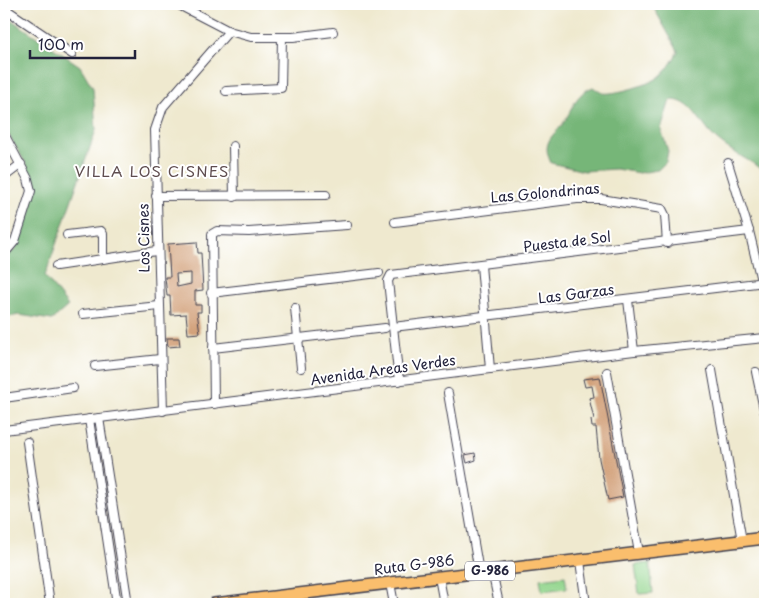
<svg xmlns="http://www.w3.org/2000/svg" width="769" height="608" font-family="'Playpen Sans',sans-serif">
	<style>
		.green { fill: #93d58d; stroke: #5a7c64 }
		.forest { fill: #76b678; stroke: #4c6c5a }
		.building { fill: #d09d74; fill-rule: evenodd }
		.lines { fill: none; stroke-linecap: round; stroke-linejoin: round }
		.minor-casing { stroke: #414051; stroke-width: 10 }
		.primary-casing { stroke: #414051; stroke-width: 14 }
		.minor { stroke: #fff; stroke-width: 8 }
		.primary { stroke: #fabe6d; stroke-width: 11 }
		.labels { text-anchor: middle; stroke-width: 4; stroke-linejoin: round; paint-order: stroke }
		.shield { fill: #fff; stroke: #646476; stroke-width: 1 }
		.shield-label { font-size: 12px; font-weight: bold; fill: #22223b }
		.street-label { font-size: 14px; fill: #22223b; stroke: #fff }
		.neighbourhood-label { font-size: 15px; letter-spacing: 1px; fill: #5f4d4f; stroke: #fff }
	</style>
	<rect width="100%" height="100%" fill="#fff"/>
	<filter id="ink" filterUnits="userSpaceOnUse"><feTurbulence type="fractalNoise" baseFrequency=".02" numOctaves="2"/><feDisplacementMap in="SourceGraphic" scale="10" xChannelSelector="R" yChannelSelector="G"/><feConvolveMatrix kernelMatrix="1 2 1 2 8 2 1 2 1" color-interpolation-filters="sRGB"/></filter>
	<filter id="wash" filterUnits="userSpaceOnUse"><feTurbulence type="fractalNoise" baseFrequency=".0096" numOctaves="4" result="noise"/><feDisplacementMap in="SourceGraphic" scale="20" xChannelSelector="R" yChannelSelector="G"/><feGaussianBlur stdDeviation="1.12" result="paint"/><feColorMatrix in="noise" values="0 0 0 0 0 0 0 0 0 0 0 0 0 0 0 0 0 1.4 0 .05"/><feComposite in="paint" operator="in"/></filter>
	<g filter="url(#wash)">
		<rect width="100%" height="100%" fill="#efe9cf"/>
		<g class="green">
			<polygon points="650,563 653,593 639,594 635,565"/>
			<polygon points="565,576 567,588 542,591 540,579"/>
		</g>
		<g class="forest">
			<path d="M654,4H765V171C749,160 731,152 716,139C700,125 693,99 670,100L661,129L668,151L666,162L658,170L639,173L616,169L584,171L551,163C548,156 545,149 549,141C552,134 560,129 564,122C574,107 574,95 593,87C596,89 600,92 603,93C613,95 647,85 656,79C666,73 673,61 678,51L655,10Z"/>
			<polygon points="4,15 80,66 93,88 96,130 45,276 68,306 52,320 19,315 4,318 4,260 15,249 35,191 34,181 25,162 4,127"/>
		</g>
		<g id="blocks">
			<g class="building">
				<path d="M197,242L198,253H201L203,290L195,291V305H201V312H197L200,333L188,334L186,314L171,315L170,296H167L165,277H170L168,244ZM191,273V284L177,287L176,274Z"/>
				<polygon points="167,338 179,338 180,346 168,347"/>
				<polygon points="600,377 623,497 608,500 599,459 596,427 592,427 591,420 594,419 589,398 594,397 592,386 585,387 583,379"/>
				<polygon points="475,453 476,460 467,463 465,455"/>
			</g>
		</g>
	</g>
	<g filter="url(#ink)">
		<use href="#blocks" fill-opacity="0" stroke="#414051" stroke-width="1"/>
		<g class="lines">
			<defs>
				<g id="minor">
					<polyline points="177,4 229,31 251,37 293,37 333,32"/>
					<polyline points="4,8 72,54"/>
					<polyline points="226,91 281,88 282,37"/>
					<polyline points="4,134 28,179 31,191 15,241 4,254"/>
					<polyline points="233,146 234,197"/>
					<polyline points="728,163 749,231 765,297"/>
					<polyline points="4,177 21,164"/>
					<polyline points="156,196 326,195"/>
					<polyline points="395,222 577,199 601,199 662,209 665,215 667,243"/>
					<polyline points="67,235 101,231 103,234 103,259"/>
					<polyline points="481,265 490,369"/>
					<polyline points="56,266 156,251"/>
					<polyline points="211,293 379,273"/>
					<polyline points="628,300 634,351"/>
					<polyline points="295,308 301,368"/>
					<polyline points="83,314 159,306"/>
					<polyline points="393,327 765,282"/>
					<polyline points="213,348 385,328"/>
					<polyline points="95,366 160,359"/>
					<polyline points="712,370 742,541"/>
					<polyline points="607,372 639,553"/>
					<polyline points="756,372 765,414"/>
					<polyline points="399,381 388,281 391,275 749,231"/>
					<polyline points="448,393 479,572"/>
					<polyline points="4,398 73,388"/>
					<polyline points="214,404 212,234 217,231 249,232 347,225"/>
					<polyline points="163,411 155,130 163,107 229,31"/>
					<polyline points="99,418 128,604"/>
					<polyline points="89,419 117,604"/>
					<polyline points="4,430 634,351 765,338"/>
					<polyline points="27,442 50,604"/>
					<polyline points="580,561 586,604"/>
					<polyline points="492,571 499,604"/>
					<polyline points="439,577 444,604"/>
					<polyline points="390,583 394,604"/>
				</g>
				<polyline id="primary" points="214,604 765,538"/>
			</defs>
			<use href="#minor" class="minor-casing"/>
			<use href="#primary" class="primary-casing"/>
			<use href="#minor" class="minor"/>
			<use href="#primary" class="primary"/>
		</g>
	</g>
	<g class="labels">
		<rect class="shield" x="465" y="561.5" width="50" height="19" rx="4"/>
		<g class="shield-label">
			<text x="490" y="575">G-986</text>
		</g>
		<g class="street-label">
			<text transform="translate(545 193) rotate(-5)" y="5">Las Golondrinas</text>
			<text transform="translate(144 238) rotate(-91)" y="5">Los Cisnes</text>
			<text transform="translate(567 242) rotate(-7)" y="5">Puesta de Sol</text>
			<text transform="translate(576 294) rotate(-7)" y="5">Las Garzas</text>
			<text transform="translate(383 370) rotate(-8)" y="5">Avenida Areas Verdes</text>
			<text transform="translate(414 565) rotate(-7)" y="5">Ruta G-986</text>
		</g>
		<g class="neighbourhood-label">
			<text x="152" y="177">VILLA LOS CISNES</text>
		</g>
	</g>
	<rect width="769" height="608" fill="none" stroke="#fff" stroke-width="20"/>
	<path d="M30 50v8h105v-8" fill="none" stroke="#22223b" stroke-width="2.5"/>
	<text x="38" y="50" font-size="15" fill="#22223b" stroke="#ffffff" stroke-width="4" paint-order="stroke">100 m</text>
</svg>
